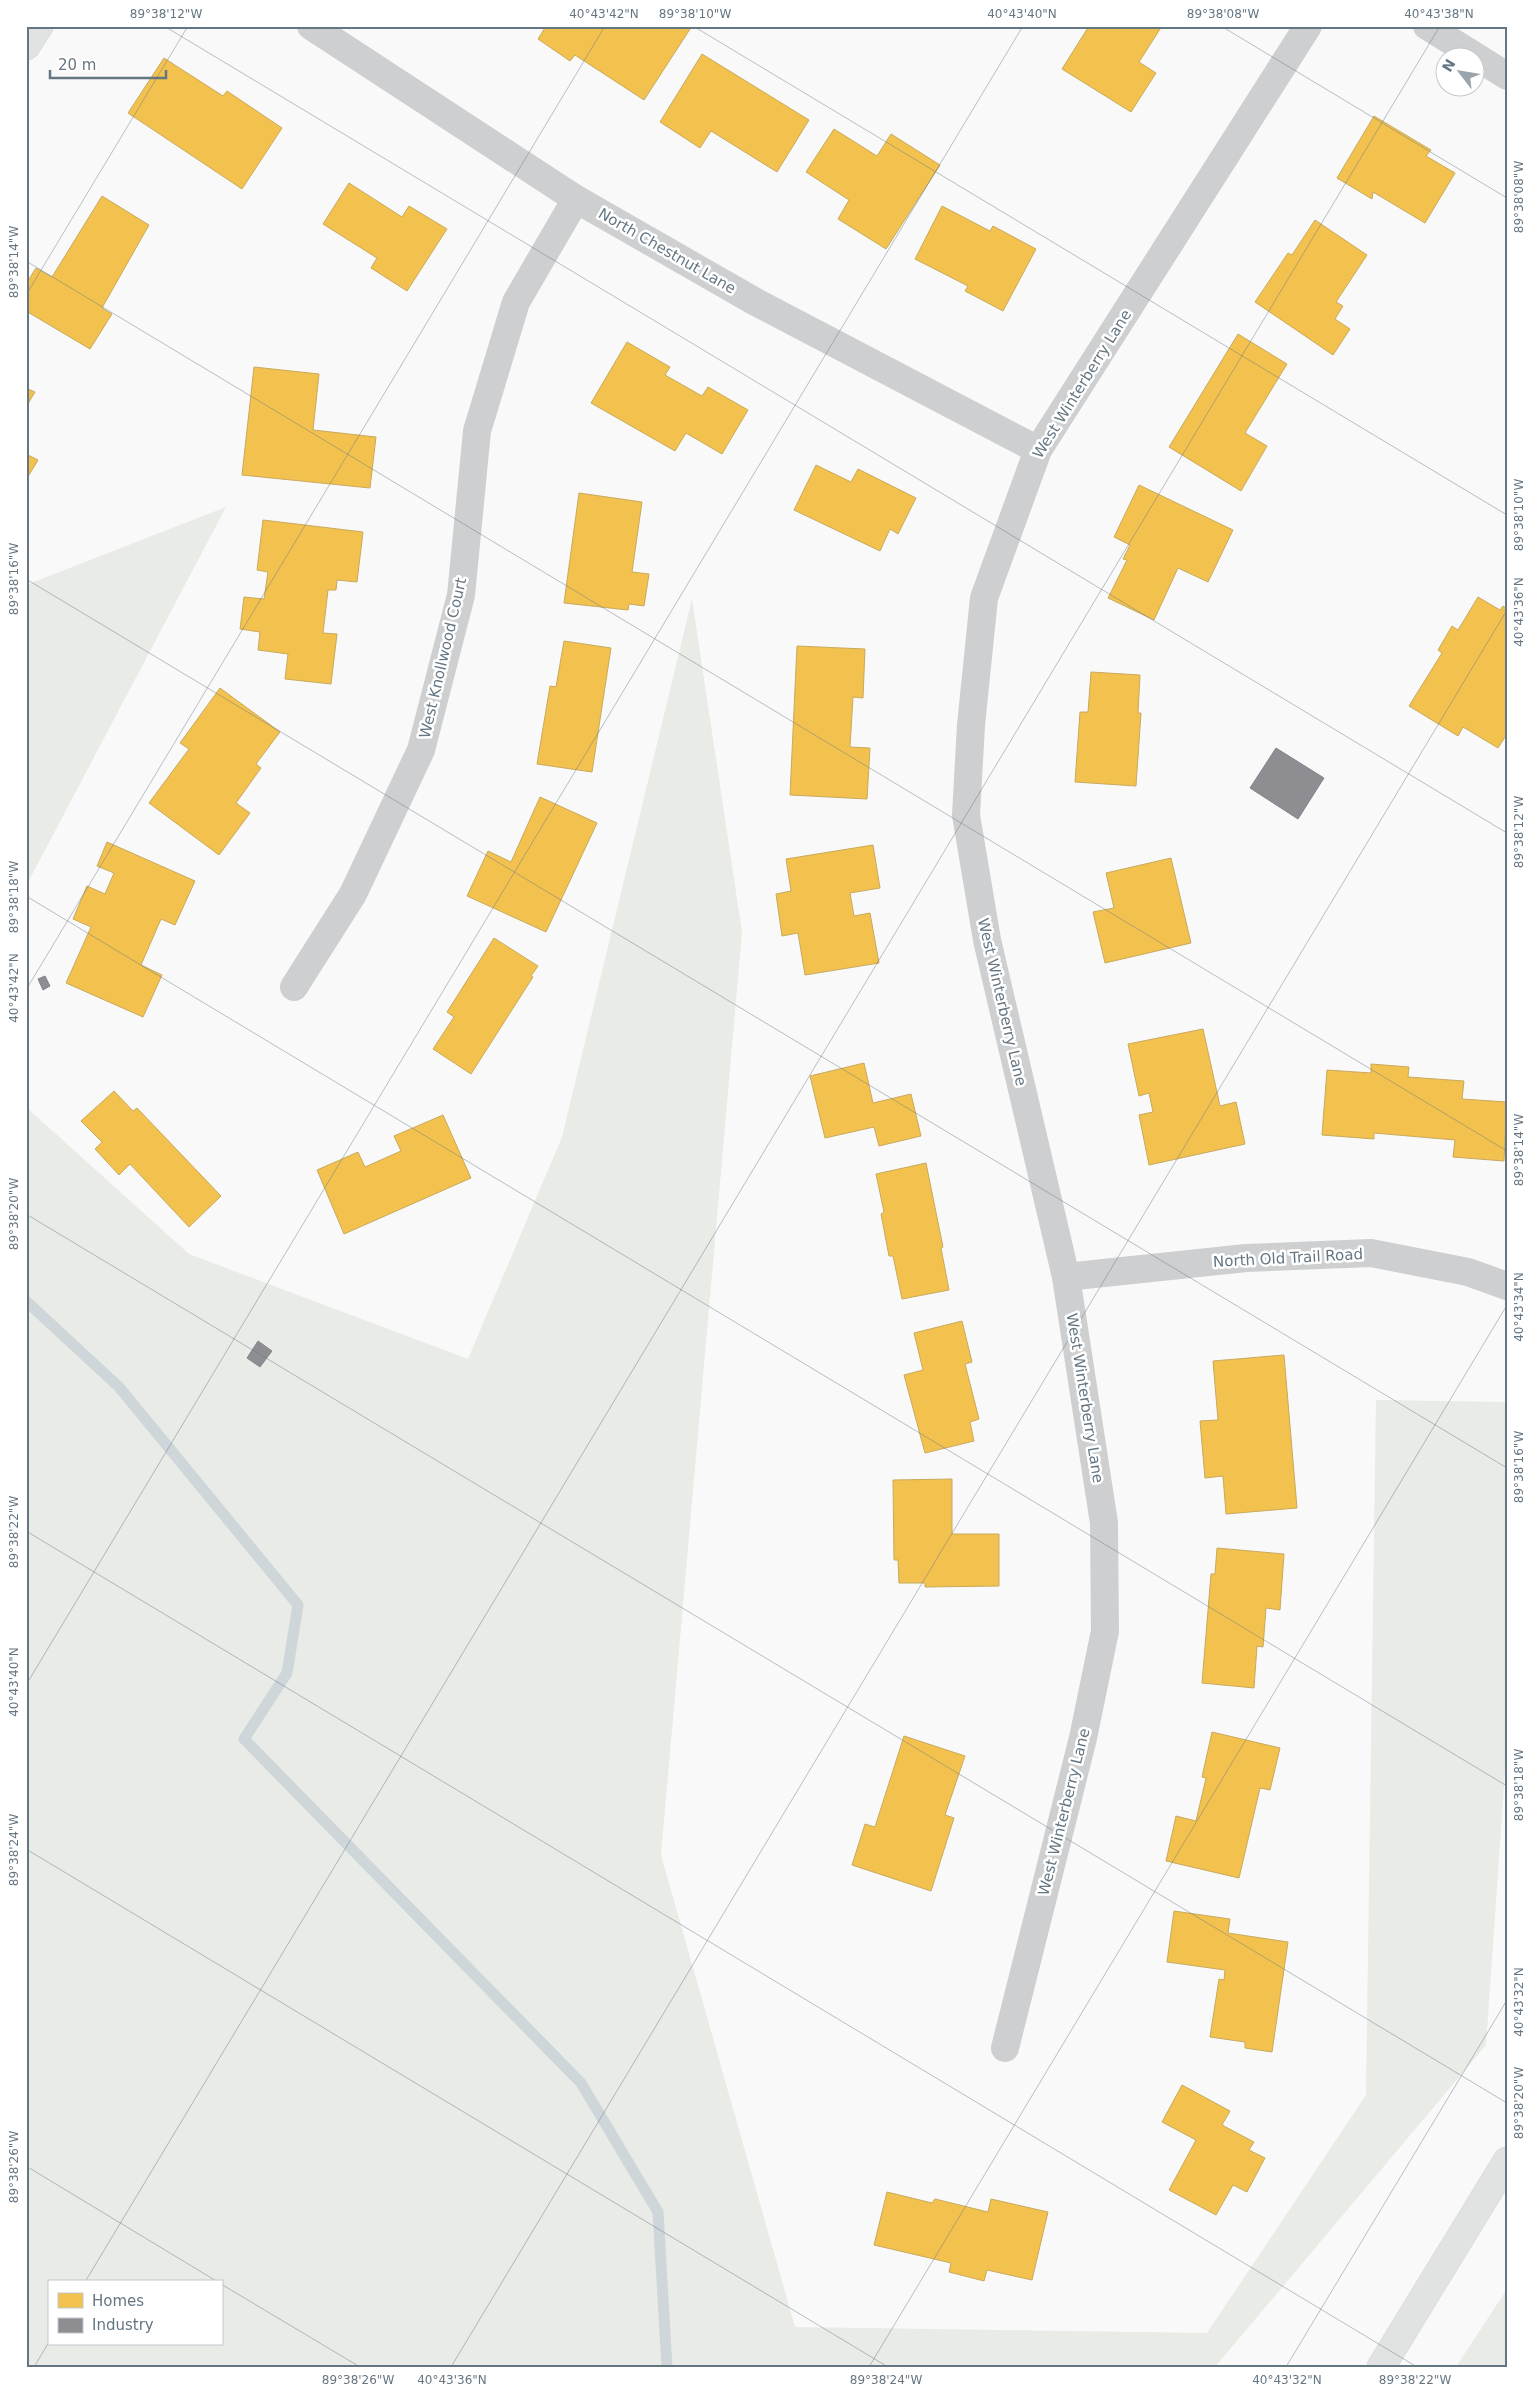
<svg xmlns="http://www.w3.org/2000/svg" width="1533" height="2393" font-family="'DejaVu Sans',sans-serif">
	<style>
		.green { fill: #e8ebe6; fill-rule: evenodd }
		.homes { fill: #f2c14e; stroke: #c8aa5e }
		.industry { fill: #8d8d92; stroke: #81868e }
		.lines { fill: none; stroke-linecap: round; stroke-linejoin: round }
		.stream { stroke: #ced6d9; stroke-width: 11 }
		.secondary-casing { stroke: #d5d6d7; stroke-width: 29 }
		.street { stroke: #cecfd0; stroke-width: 28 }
		.secondary { stroke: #e1e2e2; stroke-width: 28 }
		.ticks { fill: none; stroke: #657683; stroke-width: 1; stroke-opacity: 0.45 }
		.labels { text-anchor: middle; stroke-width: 5; stroke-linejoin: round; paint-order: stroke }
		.street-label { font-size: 15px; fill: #657683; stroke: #fff }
		.neatline { fill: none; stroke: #657683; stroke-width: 2 }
		.ticks-label { font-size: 12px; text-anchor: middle; fill: #657683 }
	</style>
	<rect width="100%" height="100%" fill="#f9f9f9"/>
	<g class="green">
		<polygon points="226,507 26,886 26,585"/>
		<path d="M692,599L742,932L661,1855L795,2327L1207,2333L1366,2095L1376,1400L1507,1402V1743L1486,2045L1215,2367H26V1107L189,1254L468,1359L562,1137ZM49,2282H221V2344H49Z"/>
		<polygon points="1507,2289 1507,2367 1456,2367"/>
	</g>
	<g class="homes">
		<polygon points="546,26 692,26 644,100 575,55 570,61 538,39"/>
		<polygon points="1089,26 1162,26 1139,62 1156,73 1131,112 1062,69"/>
		<polygon points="702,54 809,120 777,172 711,131 700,148 660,122"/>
		<polygon points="164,58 223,96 227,91 282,128 242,189 128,113"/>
		<polygon points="1374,116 1431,150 1426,156 1455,173 1425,223 1373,192 1372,199 1337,178"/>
		<polygon points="834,129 877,156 891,134 940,165 886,249 838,219 849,200 806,172"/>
		<polygon points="349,183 402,217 409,206 447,229 407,291 371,268 377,258 323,224"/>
		<polygon points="102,196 149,225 102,308 112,314 90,349 26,311 26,284 36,268 52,277"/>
		<polygon points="942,206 990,231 993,226 1036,249 1003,311 965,291 968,286 915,259"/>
		<polygon points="1315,220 1367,255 1336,302 1343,306 1335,319 1350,329 1333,355 1255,302 1288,253 1292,255"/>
		<polygon points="1238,334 1287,364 1245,433 1267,446 1241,491 1169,447"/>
		<polygon points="627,342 670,367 665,375 702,396 708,387 748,410 722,454 686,433 675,451 591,403"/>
		<polygon points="254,367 319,374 313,430 376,437 370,488 242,475"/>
		<polygon points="26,388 35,392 26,407"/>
		<polygon points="26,454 38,460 26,480"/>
		<polygon points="816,465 851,482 858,469 916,498 898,534 890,529 880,551 794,510"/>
		<polygon points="1139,485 1233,530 1208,582 1178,568 1154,620 1108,598 1127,560 1123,559 1130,545 1114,537"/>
		<polygon points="579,493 642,502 632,572 649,574 644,606 629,604 628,610 564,603"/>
		<polygon points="263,520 363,532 357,582 337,580 336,590 328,590 323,633 337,634 331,684 285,679 288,654 258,650 260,632 240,629 244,597 264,599 268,572 257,570"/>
		<polygon points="1478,597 1500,610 1503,606 1507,609 1507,734 1498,748 1463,727 1458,736 1409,706 1442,653 1438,650 1452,626 1458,630"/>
		<polygon points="564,641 611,648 592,772 537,764 550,686 556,687"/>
		<polygon points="797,646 865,649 863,698 853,697 850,747 870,748 867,799 790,795"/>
		<polygon points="1091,672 1140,675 1138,713 1141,713 1136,786 1075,782 1080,712 1088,712"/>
		<polygon points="220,688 280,732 256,764 261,768 236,803 250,813 219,855 149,803 189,749 180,743"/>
		<polygon points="540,797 597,823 546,932 467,896 488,851 511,862"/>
		<polygon points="107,842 195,881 175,925 161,919 141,965 162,975 143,1017 66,983 91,927 73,919 87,886 105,894 114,873 97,866"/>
		<polygon points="873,845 880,888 850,893 854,916 870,913 879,963 805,975 798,933 782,936 776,894 791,891 786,859"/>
		<polygon points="1171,858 1191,943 1105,963 1093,912 1114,908 1106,873"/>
		<polygon points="494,938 538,966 531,976 533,977 471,1074 433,1049 454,1017 447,1012"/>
		<polygon points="1203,1029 1220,1106 1236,1102 1245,1144 1149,1165 1139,1115 1153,1112 1149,1093 1139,1096 1128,1044"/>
		<polygon points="864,1063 873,1103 911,1094 921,1136 879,1146 874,1127 825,1138 810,1076"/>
		<polygon points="1371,1064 1409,1067 1408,1077 1464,1081 1462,1099 1507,1102 1504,1161 1453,1157 1455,1140 1374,1133 1374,1139 1322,1135 1327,1070 1371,1073"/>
		<polygon points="114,1091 133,1111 137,1108 221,1196 189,1227 130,1164 119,1175 95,1149 102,1142 81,1121"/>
		<polygon points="443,1115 471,1178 344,1234 317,1170 358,1152 365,1167 401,1151 394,1136"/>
		<polygon points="926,1163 943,1247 941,1248 949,1290 902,1299 893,1256 889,1256 881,1214 884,1212 876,1174"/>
		<polygon points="962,1321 972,1362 965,1364 979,1419 970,1422 974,1441 925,1453 904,1375 923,1370 914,1333"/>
		<polygon points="1284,1355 1297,1508 1226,1514 1223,1476 1205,1478 1200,1421 1218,1420 1213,1361"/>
		<polygon points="952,1479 952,1534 999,1534 999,1586 925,1587 925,1583 899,1583 898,1560 894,1560 893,1480"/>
		<polygon points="1217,1548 1284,1554 1280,1610 1266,1608 1263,1647 1257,1646 1254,1688 1202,1683 1211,1574 1215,1574"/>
		<polygon points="1212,1732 1280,1748 1270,1790 1260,1788 1239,1878 1166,1861 1176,1816 1196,1821 1206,1778 1202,1777"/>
		<polygon points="904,1736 965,1756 945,1815 954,1818 931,1891 852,1865 865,1824 875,1827"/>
		<polygon points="1174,1911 1230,1919 1228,1933 1288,1942 1272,2052 1245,2048 1245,2042 1210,2037 1219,1979 1224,1980 1225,1970 1167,1962"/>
		<polygon points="1182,2085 1230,2111 1222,2125 1254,2142 1249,2150 1265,2158 1247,2192 1233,2185 1216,2215 1169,2190 1196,2140 1162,2122"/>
		<polygon points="887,2192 932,2203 935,2199 988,2212 991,2199 1048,2212 1032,2280 987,2270 984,2281 949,2272 951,2263 874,2245"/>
	</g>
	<g class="industry">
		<polygon points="1276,748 1324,778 1298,819 1250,788"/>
		<polygon points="45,976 50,986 43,990 38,979"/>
		<polygon points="258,1341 272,1351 260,1367 247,1358"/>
	</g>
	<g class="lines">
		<polyline class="stream" points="26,1301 119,1387 298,1605 287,1673 244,1739 581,2083 658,2212 667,2367"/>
		<defs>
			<g id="secondary">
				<polyline points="26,46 39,26"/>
				<polyline points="1381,2367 1507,2161"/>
			</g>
		</defs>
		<use href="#secondary" class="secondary-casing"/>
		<g class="street">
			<polyline points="311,26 576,199 754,301 1038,450"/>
			<polyline points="1427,26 1507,76"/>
			<polyline points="294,987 353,894 421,750 461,595 477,431 516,302 576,199"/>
			<polyline points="1066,1277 1246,1258 1371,1253 1468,1272 1507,1286"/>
			<polyline points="1005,2048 1083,1738 1105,1631 1104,1523 1066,1277 987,940 966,815 971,725 984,598 1038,450 1308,26"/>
		</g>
		<use href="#secondary" class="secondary"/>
	</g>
	<path class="ticks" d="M164,26L1507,833M693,26L1507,515M1221,26L1507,198M26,261L1507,1151M26,295L188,26M26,579L1507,1468M26,896L1507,1786M26,990L605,26M26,1214L1507,2103M26,1531L1417,2367M26,1685L1023,26M26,1849L888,2367M26,2166L218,2282M85,2282L1440,26M221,2284L360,2367M34,2367L49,2342M451,2367L1507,610M869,2367L1507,1305M1286,2367L1507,2000"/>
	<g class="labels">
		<g class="street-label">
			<text transform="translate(667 251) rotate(30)" y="5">North Chestnut Lane</text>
			<text transform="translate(1082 384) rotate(-58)" y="5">West Winterberry Lane</text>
			<text transform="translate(443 658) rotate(-77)" y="5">West Knollwood Court</text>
			<text transform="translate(1002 1002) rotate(77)" y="5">West Winterberry Lane</text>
			<text transform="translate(1288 1258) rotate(-3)" y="5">North Old Trail Road</text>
			<text transform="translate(1085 1398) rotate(81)" y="5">West Winterberry Lane</text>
			<text transform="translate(1064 1812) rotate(-76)" y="5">West Winterberry Lane</text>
		</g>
	</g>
	<rect width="1533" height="2393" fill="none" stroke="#ffffff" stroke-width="55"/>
	<rect x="48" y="2280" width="175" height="65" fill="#ffffff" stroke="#c1c8cd"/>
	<rect x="58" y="2293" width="25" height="15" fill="#f2c14e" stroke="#c1c8cd"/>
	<text x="92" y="2306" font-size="15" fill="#657683">Homes</text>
	<rect x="58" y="2318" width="25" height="15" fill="#8d8d92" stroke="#c1c8cd"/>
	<text x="92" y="2330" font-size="15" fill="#657683">Industry</text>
	<g transform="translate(1460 72) rotate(301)"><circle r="24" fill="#ffffff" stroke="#c1c8cd"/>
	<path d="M0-4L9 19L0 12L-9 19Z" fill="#99a4ac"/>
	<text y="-8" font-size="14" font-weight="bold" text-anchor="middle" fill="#657683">N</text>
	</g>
	<path d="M50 70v8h116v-8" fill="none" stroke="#657683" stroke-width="2.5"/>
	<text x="58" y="70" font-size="15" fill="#657683" stroke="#ffffff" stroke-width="4" paint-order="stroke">20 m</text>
	<rect x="28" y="28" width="1478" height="2338" class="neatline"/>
	<g class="ticks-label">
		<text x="166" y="18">89°38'12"W</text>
		<text x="604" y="18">40°43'42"N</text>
		<text x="695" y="18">89°38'10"W</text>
		<text x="1022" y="18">40°43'40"N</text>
		<text x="1223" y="18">89°38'08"W</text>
		<text x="1439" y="18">40°43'38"N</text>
		<text transform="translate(1519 197) rotate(-90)" y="4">89°38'08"W</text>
		<text transform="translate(14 262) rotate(-90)" y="4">89°38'14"W</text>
		<text transform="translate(1519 515) rotate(-90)" y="4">89°38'10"W</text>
		<text transform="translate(14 579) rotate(-90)" y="4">89°38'16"W</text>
		<text transform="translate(1519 612) rotate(-90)" y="4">40°43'36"N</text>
		<text transform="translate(1519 832) rotate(-90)" y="4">89°38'12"W</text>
		<text transform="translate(14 897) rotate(-90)" y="4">89°38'18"W</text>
		<text transform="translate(14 988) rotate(-90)" y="4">40°43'42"N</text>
		<text transform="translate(1519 1150) rotate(-90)" y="4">89°38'14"W</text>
		<text transform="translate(14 1214) rotate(-90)" y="4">89°38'20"W</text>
		<text transform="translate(1519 1307) rotate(-90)" y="4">40°43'34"N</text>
		<text transform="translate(1519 1467) rotate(-90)" y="4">89°38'16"W</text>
		<text transform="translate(14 1532) rotate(-90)" y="4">89°38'22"W</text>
		<text transform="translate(14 1682) rotate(-90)" y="4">40°43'40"N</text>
		<text transform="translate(1519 1785) rotate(-90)" y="4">89°38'18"W</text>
		<text transform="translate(14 1850) rotate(-90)" y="4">89°38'24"W</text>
		<text transform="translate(1519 2002) rotate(-90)" y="4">40°43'32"N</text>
		<text transform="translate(1519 2103) rotate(-90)" y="4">89°38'20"W</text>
		<text transform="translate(14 2167) rotate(-90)" y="4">89°38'26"W</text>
		<text x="358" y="2384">89°38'26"W</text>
		<text x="452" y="2384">40°43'36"N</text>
		<text x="886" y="2384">89°38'24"W</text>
		<text x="1287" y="2384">40°43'32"N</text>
		<text x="1415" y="2384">89°38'22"W</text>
	</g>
</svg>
